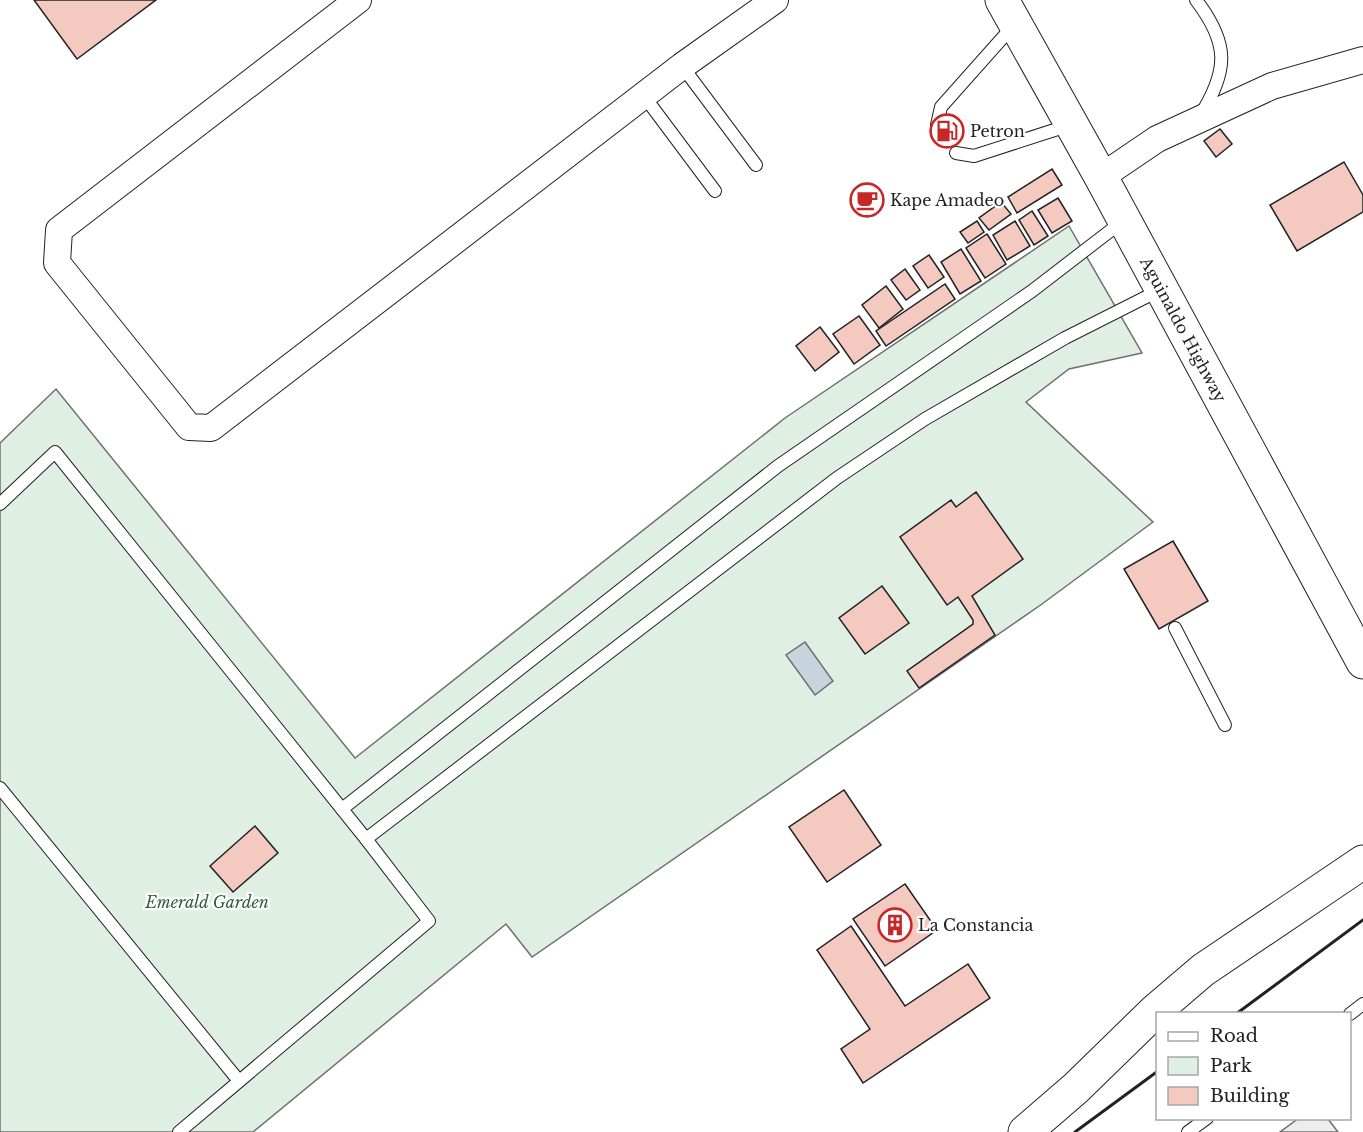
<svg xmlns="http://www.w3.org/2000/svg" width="1363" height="1132" font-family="'Libre Baskerville',serif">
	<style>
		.green { fill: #e0efe3; stroke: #6f6f6f; stroke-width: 1.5 }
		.parking { fill: #ededed; stroke: #6f6f6f; stroke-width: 1.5 }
		.water { fill: #c7d3dd; stroke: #6f6f6f; stroke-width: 1.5 }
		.building { fill: #f3c9c0; stroke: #222; stroke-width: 1.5 }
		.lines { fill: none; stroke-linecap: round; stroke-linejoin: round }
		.lane-casing { stroke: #222; stroke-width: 14 }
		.street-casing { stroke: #222; stroke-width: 28 }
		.secondary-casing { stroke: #222; stroke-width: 35 }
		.primary-casing { stroke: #222; stroke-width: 35 }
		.lane { stroke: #fff; stroke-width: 12 }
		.street { stroke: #fff; stroke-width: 26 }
		.secondary { stroke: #fff; stroke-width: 33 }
		.primary { stroke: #fff; stroke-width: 33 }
		.wall { stroke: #222; stroke-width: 3 }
		.labels { text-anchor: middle; stroke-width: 4.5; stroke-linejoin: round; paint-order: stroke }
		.poi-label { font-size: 16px; fill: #222; stroke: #fff; text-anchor: start }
		.street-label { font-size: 16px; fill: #222; stroke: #fff }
		.park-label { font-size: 16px; font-style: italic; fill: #2f5e38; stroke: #fff }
	</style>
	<rect width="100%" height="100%" fill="#fff"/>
	<polygon class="green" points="1069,226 1142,353 1069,369 1026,402 1153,522 1042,604 532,957 506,924 253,1132 0,1132 0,443 56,389 355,758 785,418"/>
	<polygon class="parking" points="1299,1118 1328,1119 1338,1132 1280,1132"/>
	<polygon class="water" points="805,642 833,681 815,695 786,655"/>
	<g class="building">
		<polygon points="34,0 156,0 77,59"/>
		<polygon points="1220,129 1232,144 1216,157 1204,141"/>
		<polygon points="1344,162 1363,195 1363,212 1297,251 1270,205"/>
		<polygon points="1052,169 1062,185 1017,213 1008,197"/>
		<polygon points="1058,198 1072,221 1052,233 1038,210"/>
		<polygon points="1001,202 1011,214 989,230 979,218"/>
		<polygon points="1032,211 1048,236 1034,245 1019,220"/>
		<polygon points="977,221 984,232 968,243 960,232"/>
		<polygon points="1015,221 1030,246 1007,260 993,235"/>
		<polygon points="987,234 1006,264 985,278 966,248"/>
		<polygon points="961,249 981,281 960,294 941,262"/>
		<polygon points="929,255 944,277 928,288 913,266"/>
		<polygon points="905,269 920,290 906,300 891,280"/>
		<polygon points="945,284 955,299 886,346 876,331"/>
		<polygon points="886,286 903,309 879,328 862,305"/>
		<polygon points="859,316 880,345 854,364 833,334"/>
		<polygon points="820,327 839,352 815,371 796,346"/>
		<polygon points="976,492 1023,559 972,596 995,635 919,688 907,671 973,624 973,620 958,597 947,605 900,537 951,500 956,507"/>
		<polygon points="1173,541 1208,601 1159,629 1124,569"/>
		<polygon points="882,586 909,623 865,654 839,618"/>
		<polygon points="844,790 881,845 827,882 789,827"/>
		<polygon points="255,826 278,853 233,892 210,866"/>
		<polygon points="905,884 937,930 885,966 853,919"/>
		<polygon points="851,926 905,1006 968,964 990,998 863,1083 841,1049 870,1029 817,950"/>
	</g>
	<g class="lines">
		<defs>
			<g id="lane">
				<path d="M1196,0C1229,43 1229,70 1200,116"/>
				<polyline points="682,66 756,165"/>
				<polyline points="644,96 715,191"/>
				<polyline points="937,125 941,107 1014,25"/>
				<polyline points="956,153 974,156 1070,125"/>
				<polyline points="0,504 55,452 366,839 429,921 179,1132"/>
				<polyline points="1175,628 1225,725"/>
				<polyline points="0,788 239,1081"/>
				<polyline points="342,809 778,466 1032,291 1123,221"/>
				<polyline points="366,839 837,478 925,419 1065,338 1160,290"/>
				<polyline points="1350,1014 1363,1004"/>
				<polyline points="1188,1132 1207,1118"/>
			</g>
			<g id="street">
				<polyline points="358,0 59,230 57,263 189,427 211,428 682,66 775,0"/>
				<polyline points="1101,177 1157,139 1272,86 1363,60"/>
			</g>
			<polyline id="secondary" points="1025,1132 1076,1088 1155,1011 1203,970 1363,862"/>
			<g id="primary">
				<path id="s1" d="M1002,0L1101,177L1363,662"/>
			</g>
		</defs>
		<use href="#lane" class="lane-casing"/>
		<use href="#street" class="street-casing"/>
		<use href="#secondary" class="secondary-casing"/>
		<use href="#primary" class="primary-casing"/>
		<use href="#lane" class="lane"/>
		<use href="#street" class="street"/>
		<use href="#secondary" class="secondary"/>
		<use href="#primary" class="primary"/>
		<g class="wall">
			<polyline points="1236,1014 1363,920"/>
			<polyline points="1075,1132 1158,1071"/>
		</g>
	</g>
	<defs>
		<symbol id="fuel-ring" viewBox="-11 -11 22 22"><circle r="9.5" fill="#fff" stroke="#c62828" stroke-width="1.5"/><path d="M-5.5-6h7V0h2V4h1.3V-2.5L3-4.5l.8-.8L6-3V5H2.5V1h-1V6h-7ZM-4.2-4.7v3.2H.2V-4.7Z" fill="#c62828"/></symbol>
		<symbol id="cafe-ring" viewBox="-11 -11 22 22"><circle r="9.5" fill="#fff" stroke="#c62828" stroke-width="1.5"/><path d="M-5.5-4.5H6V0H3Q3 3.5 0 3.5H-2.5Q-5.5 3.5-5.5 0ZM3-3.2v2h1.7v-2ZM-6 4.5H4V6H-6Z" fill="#c62828"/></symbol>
		<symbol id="building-ring" viewBox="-11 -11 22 22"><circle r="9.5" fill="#fff" stroke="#c62828" stroke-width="1.5"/><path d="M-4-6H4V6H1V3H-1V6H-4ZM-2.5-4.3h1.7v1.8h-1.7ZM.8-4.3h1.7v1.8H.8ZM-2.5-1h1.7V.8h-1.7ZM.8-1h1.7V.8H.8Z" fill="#c62828"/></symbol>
	</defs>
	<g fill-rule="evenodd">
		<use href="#fuel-ring" x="928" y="112" width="38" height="38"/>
		<use href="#cafe-ring" x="848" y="181" width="38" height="38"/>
		<use href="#building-ring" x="876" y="906" width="38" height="38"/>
	</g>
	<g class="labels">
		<g class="poi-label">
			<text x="970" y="137">Petron</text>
			<text x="890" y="206">Kape Amadeo</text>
			<text x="918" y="931">La Constancia</text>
		</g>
		<g class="street-label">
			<text dy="6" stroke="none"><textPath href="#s1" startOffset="376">Aguinaldo Highway</textPath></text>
		</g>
		<g class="park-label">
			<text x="207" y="908">Emerald Garden</text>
		</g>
	</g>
	<rect x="1156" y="1012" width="195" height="108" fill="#ffffff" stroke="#a7a7a7" stroke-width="1.5"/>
	<rect x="1168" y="1032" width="30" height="9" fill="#ffffff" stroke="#a7a7a7" stroke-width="1.5"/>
	<text x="1210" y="1042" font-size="18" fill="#222222">Road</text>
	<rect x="1168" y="1057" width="30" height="18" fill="#e0efe3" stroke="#a7a7a7" stroke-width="1.5"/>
	<text x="1210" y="1072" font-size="18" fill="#222222">Park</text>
	<rect x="1168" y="1087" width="30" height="18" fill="#f3c9c0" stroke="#a7a7a7" stroke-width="1.5"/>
	<text x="1210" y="1102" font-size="18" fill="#222222">Building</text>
</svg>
